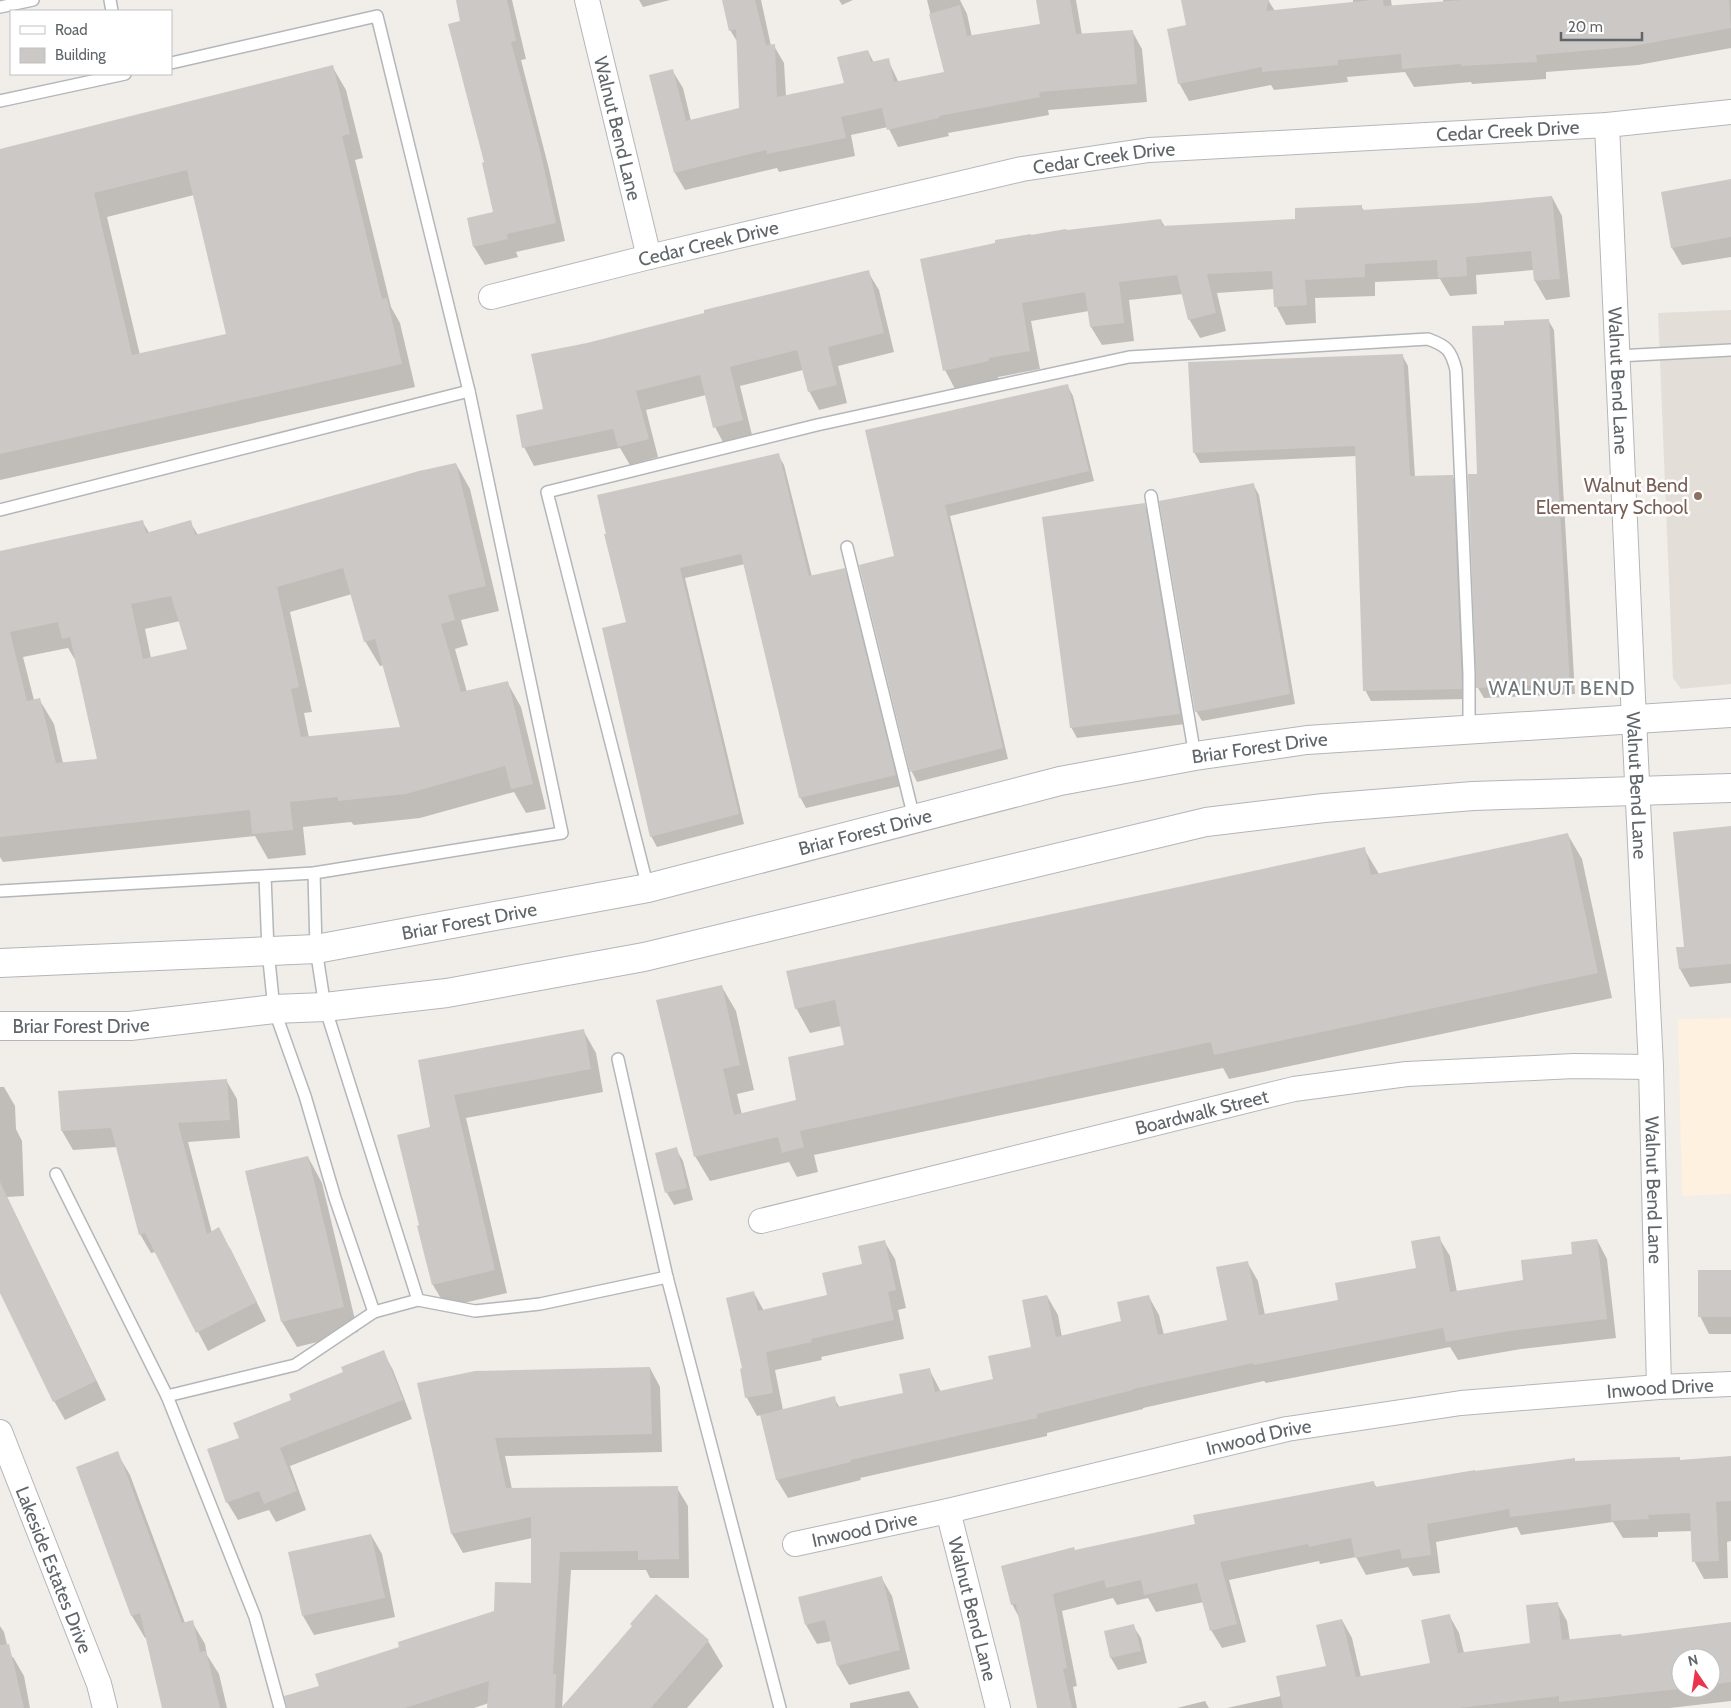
<svg xmlns="http://www.w3.org/2000/svg" width="1731" height="1708" font-family="Cabin,sans-serif">
	<style>
		.commercial { fill: #fef1e0 }
		.education { fill: #e4ded9 }
		.shadow { fill: #0003; fill-rule: evenodd }
		.building { fill: #ccc8c5; fill-rule: evenodd }
		.lines { fill: none; stroke-linecap: round; stroke-linejoin: round }
		.lane-casing { stroke: #b3b7ba; stroke-width: 14 }
		.street-casing { stroke: #b3b7ba; stroke-width: 26 }
		.secondary-casing { stroke: #b2b6ba; stroke-width: 30 }
		.lane { stroke: #fff; stroke-width: 11 }
		.street { stroke: #fff; stroke-width: 24 }
		.secondary { stroke: #fff; stroke-width: 28 }
		.education-dot { fill: #8d6e63; stroke: #fff; stroke-width: 2 }
		.labels { text-anchor: middle; stroke-width: 5; stroke-linejoin: round; paint-order: stroke }
		.street-label { font-size: 19px; fill: #5f6568; stroke: #fff }
		.education-label { font-size: 19px; fill: #785e54; stroke: #fff; text-anchor: end }
		.neighbourhood-label { font-size: 20px; letter-spacing: 1px; fill: #70777a; stroke: #fff }
	</style>
	<rect width="100%" height="100%" fill="#f1ede8"/>
	<polygon class="commercial" points="1731,1018 1731,1194 1682,1196 1678,1019"/>
	<polygon class="education" points="1731,310 1731,684 1681,689 1673,678 1658,313"/>
	<g class="shadow">
		<polygon points="457,0 512,0 526,59 521,60 549,169 565,241 516,252 518,257 485,265 474,247 468,219 495,213"/>
		<polygon points="639,0 670,0 643,7"/>
		<polygon points="723,0 761,0 771,46 774,46 784,63 786,96 845,84 868,51 874,63 888,60 899,83 945,73 927,0 960,0 967,14 972,37 1041,25 1037,0 1076,0 1082,35 1132,31 1142,49 1147,102 1048,110 1049,115 948,133 949,136 898,147 888,127 851,135 855,156 779,172 777,168 685,190 675,173 672,70 683,88 691,121 740,109 738,43 730,30"/>
		<polygon points="839,0 853,0 842,5"/>
		<polygon points="1209,0 1268,0 1275,11 1353,3 1353,0 1391,0 1392,7 1444,3 1443,0 1731,0 1731,48 1638,65 1546,72 1546,79 1472,84 1471,82 1414,87 1405,72 1347,77 1348,82 1274,90 1271,85 1189,101 1179,83 1187,26"/>
		<path d="M332,66L346,90L363,158L355,160L391,307L400,323L415,387L0,480V150ZM194,195L228,335L140,355L107,217Z"/>
		<polygon points="1731,181 1731,257 1682,265 1672,248"/>
		<polygon points="1552,197 1562,216 1570,297 1546,300 1535,281 1534,270 1476,275 1477,294 1450,296 1440,279 1375,282 1375,296 1315,298 1316,323 1286,325 1276,306 1274,289 1217,293 1226,331 1200,338 1189,319 1183,294 1129,300 1134,341 1102,345 1091,327 1089,311 1031,321 1040,369 998,377 999,380 955,389 945,370 921,260 1161,220 1165,227 1297,220 1361,206 1364,211 1476,204"/>
		<polygon points="868,272 879,290 894,352 838,366 847,403 819,410 809,391 803,370 740,386 753,439 725,446 715,427 706,395 646,410 658,457 630,465 620,448 534,466 524,447 544,410 587,344"/>
		<polygon points="1548,320 1554,330 1575,694 1484,698 1478,688 1479,475 1505,326"/>
		<polygon points="1402,355 1408,366 1415,477 1452,476 1458,486 1467,699 1371,701 1365,690 1357,456 1200,463 1194,452"/>
		<polygon points="1067,385 1073,396 1094,481 950,516 1008,759 917,782 912,772 896,557 867,431"/>
		<polygon points="778,455 784,465 812,577 844,570 850,580 901,786 806,808 800,797 745,564 685,578 744,824 657,847 651,836 627,623"/>
		<path d="M456,464L470,489L499,611L461,620L468,645L455,649L467,692L507,682L521,707L546,809L526,813L514,792L420,818L354,825L351,822L303,827L306,855L268,859L255,836L3,862L0,857V574L142,521L150,534L190,522L198,535ZM352,594L365,641L380,666L384,665L401,728L309,738L304,713L312,712L290,612ZM180,621L188,650L151,658L145,629ZM68,648L77,663L98,760L63,763L54,724L39,699L34,700L23,657Z"/>
		<polygon points="1253,484 1259,495 1295,704 1202,721 1196,711"/>
		<polygon points="1144,504 1150,515 1185,724 1077,738 1071,727"/>
		<polygon points="1731,827 1731,983 1690,987 1680,969 1686,948"/>
		<polygon points="1568,835 1582,859 1612,998 1229,1079 1223,1068 814,1155 818,1172 797,1177 789,1162 710,1181 695,1156 722,987 736,1011 754,1090 737,1094 742,1115 797,1101 846,1046 841,1026 810,1033 796,1008 1364,849 1379,874"/>
		<polygon points="583,1030 596,1053 603,1092 466,1118 507,1293 446,1307 433,1285 421,1226 432,1128 419,1061"/>
		<polygon points="226,1080 237,1099 240,1138 188,1142 212,1233 230,1248 266,1321 208,1351 156,1252 151,1253 140,1234 117,1147 73,1150 62,1131 59,1092"/>
		<polygon points="0,1087 4,1087 15,1106 16,1129 22,1141 24,1196 7,1197 106,1400 65,1420 54,1401 0,1290"/>
		<polygon points="676,1149 683,1161 693,1200 674,1205 667,1193 657,1154"/>
		<polygon points="308,1157 322,1183 358,1332 297,1347 282,1322 246,1172"/>
		<polygon points="1439,1238 1450,1256 1457,1292 1524,1281 1574,1255 1597,1240 1607,1259 1616,1338 1521,1349 1458,1360 1450,1347 1266,1383 1264,1381 1143,1408 1143,1409 1047,1433 1047,1436 860,1478 861,1480 788,1498 777,1480 761,1415 757,1416 747,1398 744,1369 754,1293 764,1311 829,1296 864,1265 884,1241 895,1259 906,1308 898,1310 904,1339 821,1357 822,1360 775,1370 783,1410 834,1398 840,1408 905,1394 929,1369 941,1392 995,1380 1032,1348 1047,1296 1058,1315 1062,1337 1123,1322 1149,1297 1159,1315 1164,1335 1228,1321 1247,1262 1258,1281 1265,1315 1339,1301 1417,1269"/>
		<polygon points="1731,1272 1731,1334 1709,1334 1700,1316"/>
		<polygon points="383,1352 393,1370 412,1419 290,1466 306,1510 276,1522 269,1510 238,1520 227,1502 240,1439 293,1401"/>
		<polygon points="650,1368 660,1387 662,1452 505,1456 512,1489 677,1488 688,1506 689,1578 650,1578 646,1570 571,1570 562,1708 489,1708 489,1703 474,1708 299,1708 320,1687 401,1648 495,1612 533,1584 532,1538 463,1553 452,1534 418,1384"/>
		<polygon points="117,1453 130,1475 185,1623 192,1622 205,1644 207,1655 219,1674 227,1708 164,1708 147,1637 145,1638 132,1616 77,1468"/>
		<polygon points="1731,1457 1731,1541 1727,1542 1728,1578 1704,1579 1694,1561 1692,1531 1658,1532 1658,1537 1623,1538 1613,1522 1521,1535 1517,1527 1436,1542 1440,1573 1413,1576 1408,1567 1366,1575 1356,1557 1320,1564 1319,1561 1229,1580 1246,1642 1222,1648 1211,1630 1204,1602 1156,1612 1148,1598 1117,1605 1113,1598 1062,1611 1077,1686 1073,1687 1077,1708 1039,1708 1020,1619 1012,1604 1075,1551 1197,1525 1373,1482 1377,1488 1475,1472 1574,1459 1576,1462 1679,1458 1681,1462"/>
		<polygon points="371,1535 382,1554 395,1617 314,1635 303,1616"/>
		<polygon points="881,1577 892,1596 910,1669 849,1685 838,1666 832,1641 817,1644 806,1625"/>
		<path d="M1557,1603L1567,1621L1570,1641L1622,1638L1731,1623V1701L1670,1708H1227L1281,1696L1328,1667L1342,1620L1352,1638L1361,1677L1432,1664L1449,1615L1459,1633L1464,1653L1531,1645ZM1681,1658H1711V1688H1681Z"/>
		<polygon points="0,1626 4,1632 10,1657 13,1657 24,1676 30,1708 0,1708"/>
		<polygon points="1133,1626 1141,1638 1147,1663 1118,1670 1111,1658 1105,1632"/>
		<polygon points="708,1641 723,1666 687,1708 564,1708"/>
		<polygon points="909,1691 919,1708 850,1708 850,1703"/>
		<polygon points="1205,1701 1209,1708 1177,1708"/>
	</g>
	<g class="building">
		<polygon points="456,0 507,0 516,41 511,42 540,150 556,223 507,234 508,239 473,247 467,218 493,212 482,163 484,162 448,24 460,21"/>
		<polygon points="722,0 755,0 766,45 775,44 777,97 844,83 837,57 868,50 871,62 889,58 894,82 944,72 929,14 960,5 967,36 1040,24 1036,0 1070,0 1076,34 1133,30 1137,84 1039,92 1040,97 939,116 939,118 887,130 882,108 841,117 846,138 767,154 766,150 674,173 649,75 673,69 686,121 739,108 736,29 729,31"/>
		<polygon points="1181,0 1269,0 1266,11 1372,0 1383,0 1384,6 1462,0 1729,0 1731,28 1628,47 1536,55 1537,62 1461,66 1461,64 1402,69 1401,54 1338,60 1338,65 1262,72 1262,67 1178,84 1167,29 1186,25"/>
		<path d="M333,65L350,134L342,136L382,299L387,298L402,364L0,454V149ZM187,170L226,334L132,355L94,193Z"/>
		<polygon points="1731,179 1731,237 1671,248 1661,192"/>
		<polygon points="1552,196 1560,279 1534,281 1531,251 1466,257 1467,276 1438,278 1437,260 1365,264 1365,277 1305,280 1307,305 1274,307 1272,271 1207,274 1216,313 1188,320 1177,275 1119,282 1124,323 1090,327 1085,292 1022,303 1030,351 989,358 989,361 943,371 920,259 995,243 995,240 1031,234 1031,235 1066,229 1067,230 1161,219 1162,226 1295,219 1295,208 1362,205 1362,210 1476,203"/>
		<polygon points="869,270 884,333 828,347 837,385 808,392 797,350 730,367 743,420 713,428 700,375 636,391 649,439 618,447 613,429 522,448 516,415 543,409 531,354 587,343 704,313 704,310"/>
		<polygon points="1549,319 1570,684 1476,688 1468,474 1477,474 1472,326 1504,325 1504,321"/>
		<polygon points="1403,354 1410,476 1453,475 1462,689 1363,691 1355,446 1193,453 1188,362"/>
		<polygon points="1068,384 1089,471 945,505 1003,748 910,772 859,565 894,556 865,430"/>
		<polygon points="779,453 809,576 845,568 896,775 799,798 741,554 680,568 739,814 650,837 602,628 626,622 604,534 606,534 597,495"/>
		<path d="M456,463L486,586L448,595L455,620L441,624L461,692L508,681L533,784L511,789L505,766L406,794L338,801V797L290,802L293,830L252,834L250,810L0,837V551L143,520L146,533L191,520L195,535L419,471ZM343,568L364,642L375,639L400,727L301,737L291,689L299,687L277,587ZM171,596L187,649L143,659L131,604ZM58,622L62,639L70,637L97,759L56,763L40,698L27,701L10,632Z"/>
		<polygon points="1254,483 1290,694 1195,712 1159,501"/>
		<polygon points="1145,503 1180,714 1070,728 1042,517"/>
		<polygon points="1731,826 1731,964 1679,969 1676,947 1684,947 1673,832"/>
		<polygon points="1568,833 1598,973 1214,1055 1211,1042 800,1131 804,1147 782,1153 778,1137 694,1157 656,1000 722,985 740,1065 723,1069 734,1115 796,1100 788,1057 844,1045 835,1000 795,1009 786,971 1365,847 1371,875"/>
		<polygon points="584,1029 591,1069 454,1095 495,1270 432,1285 417,1226 419,1225 397,1135 430,1127 418,1060"/>
		<polygon points="227,1079 230,1120 178,1123 207,1234 219,1227 257,1302 196,1333 145,1233 139,1235 111,1128 61,1131 58,1091"/>
		<polygon points="677,1147 687,1188 665,1193 655,1153"/>
		<polygon points="308,1156 344,1307 281,1322 245,1171"/>
		<polygon points="0,1182 96,1381 53,1402 0,1293"/>
		<polygon points="1440,1236 1450,1292 1523,1280 1521,1260 1572,1254 1571,1242 1597,1239 1607,1319 1510,1331 1446,1342 1443,1328 1254,1365 1253,1363 1133,1389 1133,1390 1037,1414 1037,1418 850,1460 851,1462 776,1480 760,1415 835,1396 837,1407 903,1393 899,1374 930,1368 935,1392 993,1379 988,1356 1031,1347 1022,1300 1047,1295 1056,1337 1121,1321 1117,1302 1149,1295 1158,1335 1227,1320 1216,1267 1248,1261 1259,1315 1338,1300 1335,1283 1416,1268 1411,1241"/>
		<polygon points="885,1240 896,1290 888,1292 894,1320 811,1339 812,1342 766,1352 773,1393 745,1398 740,1369 742,1368 726,1298 754,1291 758,1311 827,1295 822,1273 862,1264 858,1246"/>
		<rect x="1698" y="1270" width="33" height="47"/>
		<polygon points="384,1350 403,1400 280,1448 297,1491 264,1504 259,1491 226,1503 207,1449 239,1438 233,1423 291,1400 289,1394 343,1372 341,1367"/>
		<polygon points="650,1367 652,1434 495,1438 506,1488 678,1486 679,1559 638,1560 638,1551 560,1552 553,1674 556,1674 555,1708 487,1708 489,1681 405,1708 287,1708 284,1696 319,1686 315,1674 399,1647 398,1642 494,1611 495,1582 531,1583 531,1517 451,1534 417,1383 475,1371"/>
		<polygon points="118,1451 182,1623 193,1620 200,1652 206,1651 220,1708 162,1708 140,1613 131,1616 76,1467"/>
		<polygon points="1731,1456 1731,1501 1716,1502 1719,1561 1692,1562 1690,1513 1648,1515 1649,1519 1611,1521 1611,1504 1510,1517 1509,1509 1427,1524 1431,1555 1402,1559 1400,1549 1355,1558 1351,1538 1309,1547 1308,1544 1220,1562 1237,1624 1210,1631 1197,1583 1144,1595 1141,1580 1106,1588 1104,1580 1053,1594 1067,1668 1063,1669 1072,1708 1037,1708 1016,1604 1011,1605 1001,1566 1074,1547 1075,1550 1195,1524 1193,1515 1374,1481 1375,1487 1475,1470 1475,1471 1575,1458 1575,1461 1680,1457 1680,1460"/>
		<polygon points="371,1534 385,1598 302,1616 288,1552"/>
		<polygon points="882,1576 900,1650 837,1666 825,1620 805,1625 798,1597"/>
		<polygon points="656,1594 709,1640 651,1708 561,1708 632,1626 630,1624"/>
		<polygon points="1558,1602 1562,1640 1621,1634 1622,1636 1731,1622 1731,1682 1711,1685 1711,1658 1681,1658 1681,1688 1688,1688 1559,1702 1559,1696 1459,1708 1283,1708 1276,1676 1326,1666 1316,1625 1342,1619 1356,1677 1430,1663 1421,1620 1450,1614 1458,1653 1530,1643 1526,1605"/>
		<polygon points="1134,1624 1141,1651 1110,1658 1104,1631"/>
		<polygon points="9,1644 24,1708 0,1708 0,1645"/>
	</g>
	<g class="lines">
		<defs>
			<g id="lane">
				<polyline points="110,0 112,11"/>
				<polyline points="0,7 33,0"/>
				<polyline points="0,101 125,74"/>
				<polyline points="1617,356 1731,350"/>
				<polyline points="1151,496 1195,756"/>
				<polyline points="0,510 469,391"/>
				<polyline points="847,547 914,818"/>
				<polyline points="314,873 316,949 325,1007 418,1300"/>
				<polyline points="265,876 268,951 274,1009 305,1096 335,1198 374,1312"/>
				<path d="M648,888L547,492L817,425L1129,357L1428,339C1447,346 1451,350 1456,370L1469,674V729"/>
				<polyline points="0,891 314,873 562,833 469,391 377,16 171,63"/>
				<polyline points="618,1059 667,1277 780,1708"/>
				<polyline points="56,1174 167,1396 255,1617 280,1708"/>
				<polyline points="167,1396 295,1365 374,1312 418,1300 475,1311 540,1304 667,1277"/>
			</g>
			<g id="street">
				<path id="s1" d="M587,0L649,257"/>
				<path id="s2" d="M1607,125L1634,720L1651,1067L1659,1387"/>
				<path id="s3" d="M491,297L649,257L1022,169L1149,150L1607,125L1731,112"/>
				<path id="s4" d="M761,1221L1294,1089L1407,1074L1574,1066L1651,1067"/>
				<path id="s5" d="M0,1432L99,1684L105,1708"/>
				<path id="s6" d="M948,1511L998,1708"/>
				<path id="s7" d="M795,1544L948,1511L1287,1429L1461,1403L1659,1387L1731,1384"/>
			</g>
			<g id="secondary">
				<path id="s8" d="M0,963L316,949L648,888L1060,781L1195,756L1307,740L1731,713"/>
				<path id="s9" d="M0,1026H130L274,1009L325,1007L447,993L644,957L1206,822L1324,808L1473,796L1731,788"/>
			</g>
		</defs>
		<use href="#lane" class="lane-casing"/>
		<use href="#street" class="street-casing"/>
		<use href="#secondary" class="secondary-casing"/>
		<use href="#lane" class="lane"/>
		<use href="#street" class="street"/>
		<use href="#secondary" class="secondary"/>
	</g>
	<circle class="education-dot" cx="1698" cy="496" r="5"/>
	<g class="labels">
		<g class="street-label">
			<text dy="7" stroke="none"><textPath href="#s1" startOffset="132">Walnut Bend Lane</textPath></text>
			<text dy="7" stroke="none"><textPath href="#s3" startOffset="1034">Cedar Creek Drive</textPath></text>
			<text dy="7" stroke="none"><textPath href="#s3" startOffset="629">Cedar Creek Drive</textPath></text>
			<text dy="7" stroke="none"><textPath href="#s3" startOffset="224">Cedar Creek Drive</textPath></text>
			<text dy="7" stroke="none"><textPath href="#s2" startOffset="256">Walnut Bend Lane</textPath></text>
			<text dy="7" stroke="none"><textPath href="#s8" startOffset="1282">Briar Forest Drive</textPath></text>
			<text dy="7" stroke="none"><textPath href="#s2" startOffset="661">Walnut Bend Lane</textPath></text>
			<text dy="7" stroke="none"><textPath href="#s8" startOffset="878">Briar Forest Drive</textPath></text>
			<text dy="7" stroke="none"><textPath href="#s8" startOffset="472">Briar Forest Drive</textPath></text>
			<text dy="7" stroke="none"><textPath href="#s9" startOffset="81">Briar Forest Drive</textPath></text>
			<text dy="7" stroke="none"><textPath href="#s4" startOffset="454">Boardwalk Street</textPath></text>
			<text dy="7" stroke="none"><textPath href="#s2" startOffset="1066">Walnut Bend Lane</textPath></text>
			<text dy="7" stroke="none"><textPath href="#s7" startOffset="881">Inwood Drive</textPath></text>
			<text dy="7" stroke="none"><textPath href="#s7" startOffset="476">Inwood Drive</textPath></text>
			<text dy="7" stroke="none"><textPath href="#s7" startOffset="71">Inwood Drive</textPath></text>
			<text dy="7" stroke="none"><textPath href="#s5" startOffset="148">Lakeside Estates Drive</textPath></text>
			<text dy="7" stroke="none"><textPath href="#s6" startOffset="101">Walnut Bend Lane</textPath></text>
		</g>
		<g class="education-label">
			<text x="1688" y="492">Walnut Bend<tspan x="1688" dy="22">Elementary School</tspan></text>
		</g>
		<g class="neighbourhood-label">
			<text x="1562" y="695">WALNUT BEND</text>
		</g>
	</g>
	<rect x="10" y="10" width="162" height="65" fill="#ffffff" stroke="#bfc1c3"/>
	<rect x="20" y="26" width="25" height="8" fill="#ffffff" stroke="#bfc1c3"/>
	<text x="55" y="35" font-size="15" fill="#5f6568">Road</text>
	<rect x="20" y="48" width="25" height="15" fill="#ccc8c5" stroke="#bfc1c3"/>
	<text x="55" y="60" font-size="15" fill="#5f6568">Building</text>
	<g transform="translate(1696 1673) rotate(347)"><circle r="24" fill="#ffffff" stroke="#bfc1c3"/>
	<path d="M0-4L9 19L0 12L-9 19Z" fill="#e9364c"/>
	<text y="-8" font-size="14" font-weight="bold" text-anchor="middle" fill="#5f6568">N</text>
	</g>
	<path d="M1561 32v8h81v-8" fill="none" stroke="#5f6568" stroke-width="2.5"/>
	<text x="1568" y="32" font-size="15" fill="#5f6568" stroke="#ffffff" stroke-width="4" paint-order="stroke">20 m</text>
</svg>
